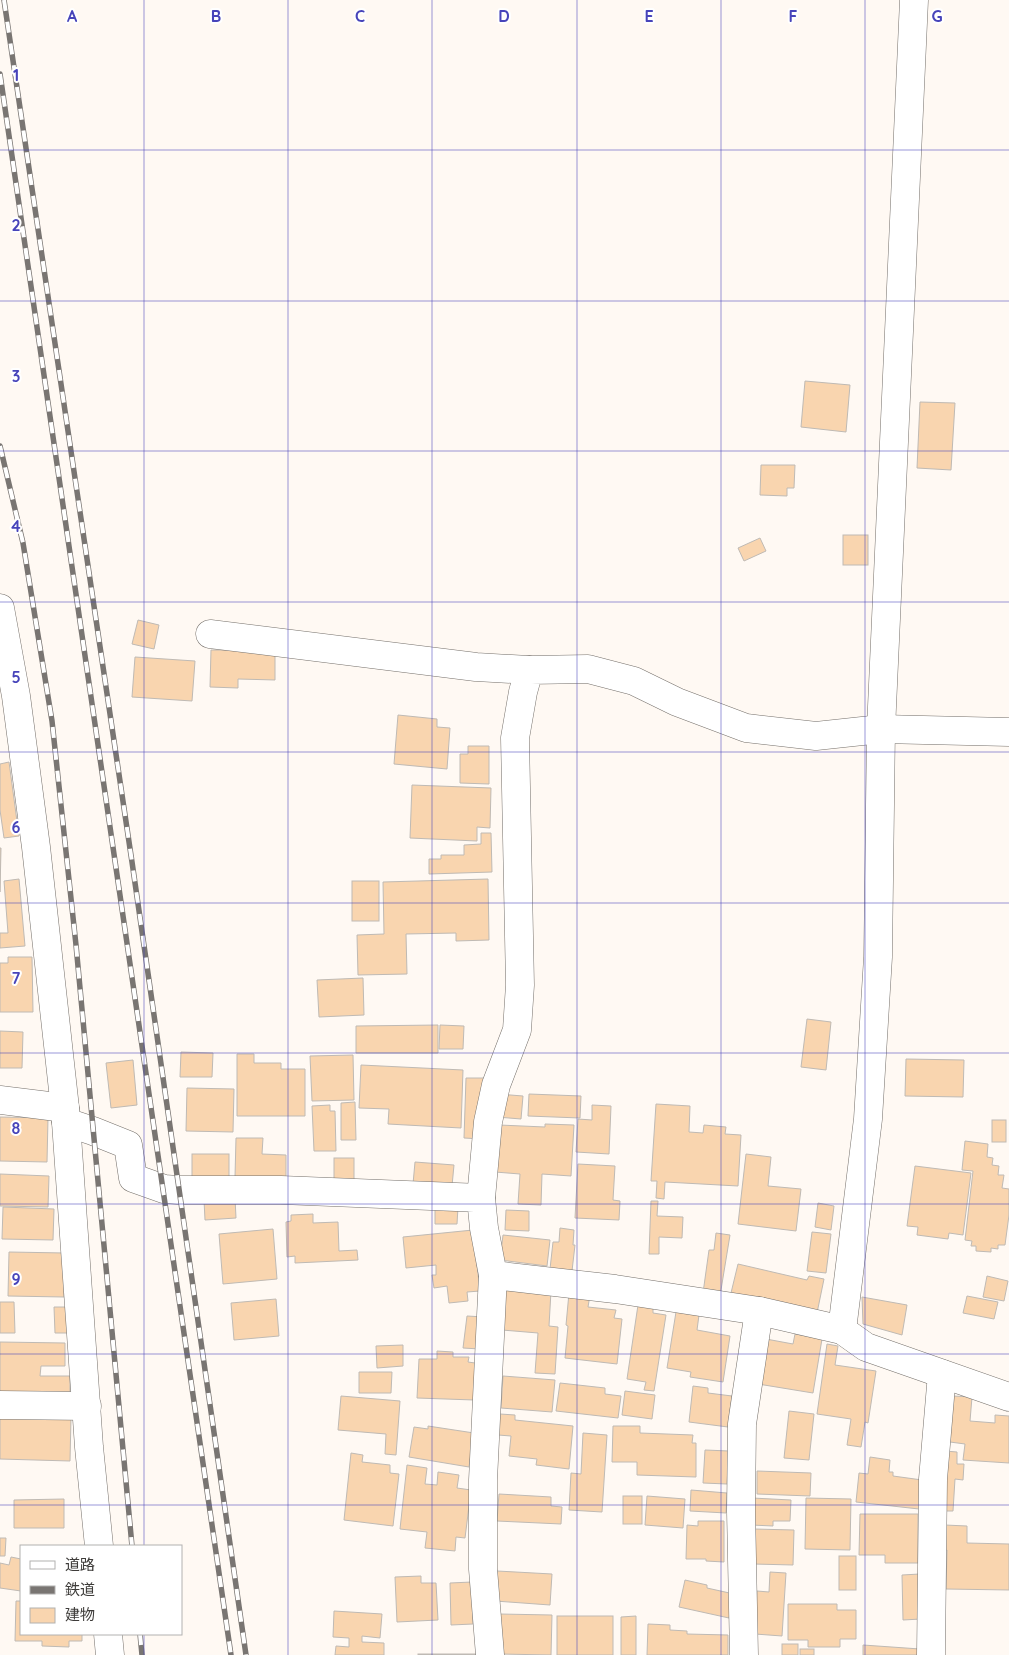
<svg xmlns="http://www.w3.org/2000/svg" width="1009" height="1655" font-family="Quicksand,'Noto Sans JP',sans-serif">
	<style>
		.building { fill: #f9d5af; stroke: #bfbab4 }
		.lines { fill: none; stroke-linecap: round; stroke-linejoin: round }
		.minor-casing { stroke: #75706b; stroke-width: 29 }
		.minor { stroke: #fff; stroke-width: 28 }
		.rail-casing { stroke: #797572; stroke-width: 5.5 }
		.rail { stroke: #fff; stroke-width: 4; stroke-dasharray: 11; stroke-linecap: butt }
		.grid { fill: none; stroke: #4744ba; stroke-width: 1; stroke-opacity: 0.55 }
		.grid-label { font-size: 16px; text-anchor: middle; font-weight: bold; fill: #4744ba; stroke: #fff; stroke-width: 4; stroke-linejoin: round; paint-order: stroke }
	</style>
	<rect width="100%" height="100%" fill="#fff9f3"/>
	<g class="building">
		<polygon points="805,381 850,385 846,432 801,427"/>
		<polygon points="920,402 955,403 951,470 917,468"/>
		<polygon points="761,465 795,465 794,488 787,488 787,496 760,495"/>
		<rect x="843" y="535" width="25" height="30"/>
		<polygon points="760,538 766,551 744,561 738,548"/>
		<polygon points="138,620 159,625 154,649 132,644"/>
		<polygon points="211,650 275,650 275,680 238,679 238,688 210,687"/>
		<polygon points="135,657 195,661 192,701 132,697"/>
		<polygon points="398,715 437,719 437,727 450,728 447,769 394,764"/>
		<polygon points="468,746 489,746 489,784 460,783 460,754 468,754"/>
		<polygon points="9,762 19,836 4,838 0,810 0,764"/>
		<polygon points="412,785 491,788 490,828 477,827 477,841 410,838"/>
		<polygon points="481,833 491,833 492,872 429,874 429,859 441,859 441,855 464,855 464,845 481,844"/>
		<polygon points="0,848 1,848 0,892"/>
		<polygon points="19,879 25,946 0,948 0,933 8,933 4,881"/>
		<polygon points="488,879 489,940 456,941 456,933 406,934 407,974 358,975 357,935 384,934 383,882"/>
		<rect x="352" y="881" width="27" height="40"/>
		<polygon points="8,957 32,957 33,1012 0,1012 0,963 8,963"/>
		<polygon points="363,978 364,1015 319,1017 317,980"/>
		<polygon points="807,1019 831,1022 826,1070 801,1067"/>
		<polygon points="438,1025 438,1053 356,1053 356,1026"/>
		<polygon points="440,1025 464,1026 463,1049 439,1049"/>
		<polygon points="0,1031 23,1032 22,1068 0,1068"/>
		<polygon points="181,1052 213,1053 212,1077 180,1077"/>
		<polygon points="237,1054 254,1054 254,1063 281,1063 281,1069 305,1069 305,1116 237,1116"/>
		<polygon points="353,1055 354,1100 312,1101 310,1056"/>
		<polygon points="906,1059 964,1060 963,1097 905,1096"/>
		<polygon points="133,1060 137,1105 111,1108 106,1063"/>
		<polygon points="361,1065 463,1070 461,1128 388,1124 389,1109 359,1108"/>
		<polygon points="466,1078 484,1078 482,1139 464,1138"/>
		<polygon points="187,1088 234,1089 233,1132 186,1131"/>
		<polygon points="498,1094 523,1096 521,1119 497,1117"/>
		<polygon points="529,1094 581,1096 580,1118 528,1116"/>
		<polygon points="355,1102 356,1140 341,1140 341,1103"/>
		<polygon points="656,1104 690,1106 689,1132 703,1133 704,1125 726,1127 725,1134 741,1135 738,1186 665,1182 664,1199 656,1198 657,1181 651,1181"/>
		<polygon points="330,1105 330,1111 335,1111 336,1151 314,1151 312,1106"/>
		<polygon points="592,1105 611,1106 609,1154 576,1152 578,1119 592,1120"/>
		<polygon points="0,1117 48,1118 47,1162 0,1161"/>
		<rect x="992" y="1120" width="14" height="22"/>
		<polygon points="545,1124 574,1125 571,1176 542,1174 541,1205 518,1204 520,1174 495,1172 499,1125 545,1127"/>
		<polygon points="236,1138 263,1138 262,1154 286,1155 286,1178 235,1177"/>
		<polygon points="965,1141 988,1144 987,1157 993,1158 992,1165 999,1166 998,1175 1004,1175 1002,1188 1009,1189 1009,1215 1005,1245 998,1245 998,1249 991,1248 991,1252 976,1251 976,1246 971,1246 972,1241 965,1240 973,1171 962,1170"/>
		<rect x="192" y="1154" width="37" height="25"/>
		<polygon points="746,1154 771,1157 768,1186 801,1189 796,1231 738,1224"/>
		<rect x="334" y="1158" width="20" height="22"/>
		<polygon points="415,1162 454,1165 452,1186 413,1184"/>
		<polygon points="578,1164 615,1166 613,1200 620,1201 619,1220 575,1218"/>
		<polygon points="915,1166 971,1173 963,1235 949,1233 948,1239 917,1235 918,1227 907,1226"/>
		<polygon points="0,1174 49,1176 48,1207 0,1206"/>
		<polygon points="235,1198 236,1218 205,1220 204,1200"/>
		<polygon points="651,1201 658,1201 657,1216 683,1217 682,1238 659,1237 659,1254 649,1254"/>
		<polygon points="818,1203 834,1206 831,1230 815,1227"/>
		<polygon points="3,1207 54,1209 53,1240 2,1239"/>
		<polygon points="435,1207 458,1207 457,1224 435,1224"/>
		<polygon points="506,1210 529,1211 529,1231 505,1230"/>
		<polygon points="313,1214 313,1223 338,1222 339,1251 357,1250 358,1260 295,1263 295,1256 287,1257 286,1222 291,1221 291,1215"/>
		<polygon points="560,1228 574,1230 573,1245 575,1245 572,1271 550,1269 553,1242 559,1242"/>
		<polygon points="273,1229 277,1279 223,1284 219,1234"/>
		<polygon points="473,1230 480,1291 467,1292 468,1301 449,1303 447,1286 434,1288 432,1275 436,1275 436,1265 406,1268 403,1237"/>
		<polygon points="812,1232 831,1234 826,1273 807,1271"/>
		<polygon points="716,1233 730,1235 720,1296 703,1293 709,1250 714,1250"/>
		<polygon points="503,1235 550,1240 547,1266 500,1260"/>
		<polygon points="9,1252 65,1253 64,1297 8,1296"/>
		<polygon points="738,1264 807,1280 809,1276 824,1279 817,1313 731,1293"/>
		<polygon points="987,1276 1008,1281 1004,1301 983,1297"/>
		<polygon points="505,1288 551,1291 549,1326 558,1327 555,1374 535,1373 538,1333 502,1330"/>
		<polygon points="569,1293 590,1295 588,1307 616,1310 614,1318 622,1319 617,1364 565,1358 568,1326 566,1325"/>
		<polygon points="967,1296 998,1302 994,1319 963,1313"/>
		<polygon points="862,1297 907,1305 902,1335 863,1324"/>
		<polygon points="276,1299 279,1336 234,1340 231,1303"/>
		<polygon points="0,1302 14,1302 15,1333 0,1333"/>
		<polygon points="638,1305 653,1307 653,1313 666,1315 654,1391 644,1390 646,1382 627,1379"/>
		<polygon points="54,1307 67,1307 68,1333 55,1333"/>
		<polygon points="676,1312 699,1315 697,1330 730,1336 723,1382 690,1377 691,1372 667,1368"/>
		<polygon points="467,1316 484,1317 480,1349 463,1348"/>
		<polygon points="795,1334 822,1339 813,1393 758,1384 766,1339 793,1344"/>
		<polygon points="0,1342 65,1343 65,1366 41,1366 40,1376 70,1376 70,1395 0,1395"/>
		<polygon points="827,1344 838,1346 835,1365 876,1371 868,1423 865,1422 861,1447 847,1445 851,1419 817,1414"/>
		<polygon points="403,1345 403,1366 377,1368 376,1346"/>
		<polygon points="437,1351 453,1352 453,1357 469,1357 468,1362 475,1363 474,1400 417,1398 419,1359 437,1359"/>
		<polygon points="359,1372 392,1372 391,1393 359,1393"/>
		<polygon points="503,1376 555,1380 552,1412 501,1408"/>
		<polygon points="560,1383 605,1388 605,1394 621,1396 618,1418 556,1411"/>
		<polygon points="693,1386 708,1388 708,1393 732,1396 728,1427 689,1422"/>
		<polygon points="625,1391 655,1395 652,1419 622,1415"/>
		<polygon points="341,1396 400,1401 396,1455 385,1454 386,1434 338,1430"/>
		<polygon points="953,1396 972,1397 970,1421 995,1423 995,1415 1009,1416 1009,1463 963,1460 965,1444 950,1442"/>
		<polygon points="789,1411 814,1414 809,1460 784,1458"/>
		<polygon points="500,1414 515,1415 515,1420 573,1426 569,1469 536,1465 537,1459 509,1456 511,1436 498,1435"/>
		<polygon points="0,1416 71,1417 70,1461 0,1459"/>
		<polygon points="428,1426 474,1433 469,1467 409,1457 414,1427 428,1429"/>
		<polygon points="613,1426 640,1426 640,1433 693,1435 692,1443 696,1443 696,1477 637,1475 637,1462 612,1462"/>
		<polygon points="583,1433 607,1435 602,1512 569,1510 571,1473 581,1474"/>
		<polygon points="705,1450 729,1451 727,1484 703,1483"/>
		<polygon points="945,1451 957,1452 957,1464 964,1464 963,1480 955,1479 953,1511 942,1511"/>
		<polygon points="351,1453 363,1455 362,1462 390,1465 390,1473 399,1474 393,1526 344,1520"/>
		<polygon points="870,1457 890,1460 889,1472 893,1472 893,1476 922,1480 919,1509 856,1502 859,1473 868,1474"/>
		<polygon points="407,1465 427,1468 425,1484 437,1485 438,1472 459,1475 457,1488 471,1490 465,1538 456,1537 455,1551 425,1548 427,1532 400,1529"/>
		<polygon points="757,1471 811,1473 810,1496 757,1494"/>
		<polygon points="691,1490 727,1493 726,1513 690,1511"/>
		<polygon points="499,1494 551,1497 551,1506 562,1507 561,1524 497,1521"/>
		<rect x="623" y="1496" width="19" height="28"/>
		<polygon points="647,1496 685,1499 683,1528 645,1525"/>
		<polygon points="752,1498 791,1500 790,1521 773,1521 773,1526 751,1525"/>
		<polygon points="806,1498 851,1499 850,1550 805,1549"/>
		<polygon points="64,1499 64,1528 14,1528 14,1500"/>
		<polygon points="860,1514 918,1514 918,1563 885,1563 885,1555 859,1555"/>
		<polygon points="698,1521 724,1521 724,1562 706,1561 706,1559 686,1559 687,1525 698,1526"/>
		<polygon points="945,1525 967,1526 967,1543 1009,1544 1009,1590 946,1589 947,1550 944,1550"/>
		<polygon points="754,1529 794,1530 793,1565 753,1564"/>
		<polygon points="0,1538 6,1538 5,1556 0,1556"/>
		<rect x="839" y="1556" width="17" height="34"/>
		<polygon points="11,1557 21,1559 21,1591 0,1588 0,1563 9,1565"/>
		<polygon points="497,1571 552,1574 550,1605 495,1601"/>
		<polygon points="770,1572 786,1573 782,1636 755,1634 757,1591 769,1592"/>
		<polygon points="920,1574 921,1619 903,1620 902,1575"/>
		<polygon points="421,1576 421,1583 436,1583 438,1620 397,1622 395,1577"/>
		<polygon points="685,1580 707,1585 707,1588 734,1594 729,1618 679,1607"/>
		<polygon points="472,1582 473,1624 451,1625 450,1583"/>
		<polygon points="16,1601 21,1601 21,1634 82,1634 82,1641 69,1641 69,1647 42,1646 42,1641 15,1641"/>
		<polygon points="788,1604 837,1604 837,1610 856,1610 856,1639 840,1639 840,1647 808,1647 808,1640 788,1640"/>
		<polygon points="334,1611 382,1614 380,1638 362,1636 362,1642 384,1643 384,1655 335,1655 336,1646 349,1647 349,1638 333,1637"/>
		<polygon points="499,1614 552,1615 551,1655 499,1654"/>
		<rect x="557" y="1616" width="56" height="39"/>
		<polygon points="636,1616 636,1655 621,1655 621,1617"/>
		<polygon points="648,1624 670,1625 670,1630 687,1631 687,1634 728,1635 728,1655 647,1655"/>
		<rect x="782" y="1644" width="16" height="11"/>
		<polygon points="863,1645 920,1649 920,1655 863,1655"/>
		<rect x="800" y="1649" width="14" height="6"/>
		<rect x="418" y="1654" width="58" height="1"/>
	</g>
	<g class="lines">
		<defs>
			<g id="minor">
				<polyline points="0,608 16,696 36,847 65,1108 89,1447 99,1546"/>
				<polyline points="210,634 476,667 529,670"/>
				<polyline points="0,1100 65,1108"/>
				<polyline points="66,1122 93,1131 128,1145 133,1178 164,1189 178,1190 281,1190 481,1198 484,1228 493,1275 615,1289 759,1311 842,1330 866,1347 1009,1397"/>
				<polyline points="481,1198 488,1122 496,1085 517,1030 520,985 515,738 523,692 529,670 588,669 634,681 677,702 746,728 816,736 881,729 1009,732"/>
				<polyline points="842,1330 868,1119 878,957 881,729 914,0"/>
				<polyline points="0,1405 87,1406"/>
				<polyline points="108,1634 110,1655"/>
				<polyline points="490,1655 483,1569 483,1480 493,1275"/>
				<polyline points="744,1655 741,1511 742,1424 759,1311"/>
				<polyline points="931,1655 933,1479 942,1374"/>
			</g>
		</defs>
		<use href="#minor" class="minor-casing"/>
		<use href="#minor" class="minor"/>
		<defs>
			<g id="rail">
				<polyline points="4,0 132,862 246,1655"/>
				<polyline points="0,74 231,1655"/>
				<polyline points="0,446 23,543 52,721 76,945 132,1546"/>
				<polyline points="140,1634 142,1655"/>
			</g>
		</defs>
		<use href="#rail" class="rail-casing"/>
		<use href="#rail" class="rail"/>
	</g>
	<path class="grid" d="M144,0V1546M288,0V1655M432,0V1655M577,0V1655M721,0V1655M865,0V1655M0,150H1009M0,301H1009M0,451H1009M0,602H1009M0,752H1009M0,903H1009M0,1053H1009M0,1204H1009M0,1354H1009M0,1505H1009M144,1634V1655"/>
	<g class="grid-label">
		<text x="72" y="22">A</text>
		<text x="216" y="22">B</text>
		<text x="360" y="22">C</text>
		<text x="504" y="22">D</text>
		<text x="649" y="22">E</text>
		<text x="793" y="22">F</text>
		<text x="937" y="22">G</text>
		<text x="16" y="81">1</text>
		<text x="16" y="231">2</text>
		<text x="16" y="382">3</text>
		<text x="16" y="532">4</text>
		<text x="16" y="683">5</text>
		<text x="16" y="833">6</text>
		<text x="16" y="984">7</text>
		<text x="16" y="1134">8</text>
		<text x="16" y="1285">9</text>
	</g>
	<rect x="20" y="1545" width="162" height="90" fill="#ffffff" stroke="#b2b1b0"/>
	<rect x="30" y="1561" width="25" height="8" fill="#ffffff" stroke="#b2b1b0"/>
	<text x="65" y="1570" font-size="15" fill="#3e3c3a">道路</text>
	<rect x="30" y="1586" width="25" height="8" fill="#797572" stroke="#b2b1b0"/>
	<text x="65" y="1595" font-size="15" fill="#3e3c3a">鉄道</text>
	<rect x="30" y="1608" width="25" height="15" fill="#f9d5af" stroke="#b2b1b0"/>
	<text x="65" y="1620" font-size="15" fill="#3e3c3a">建物</text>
</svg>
